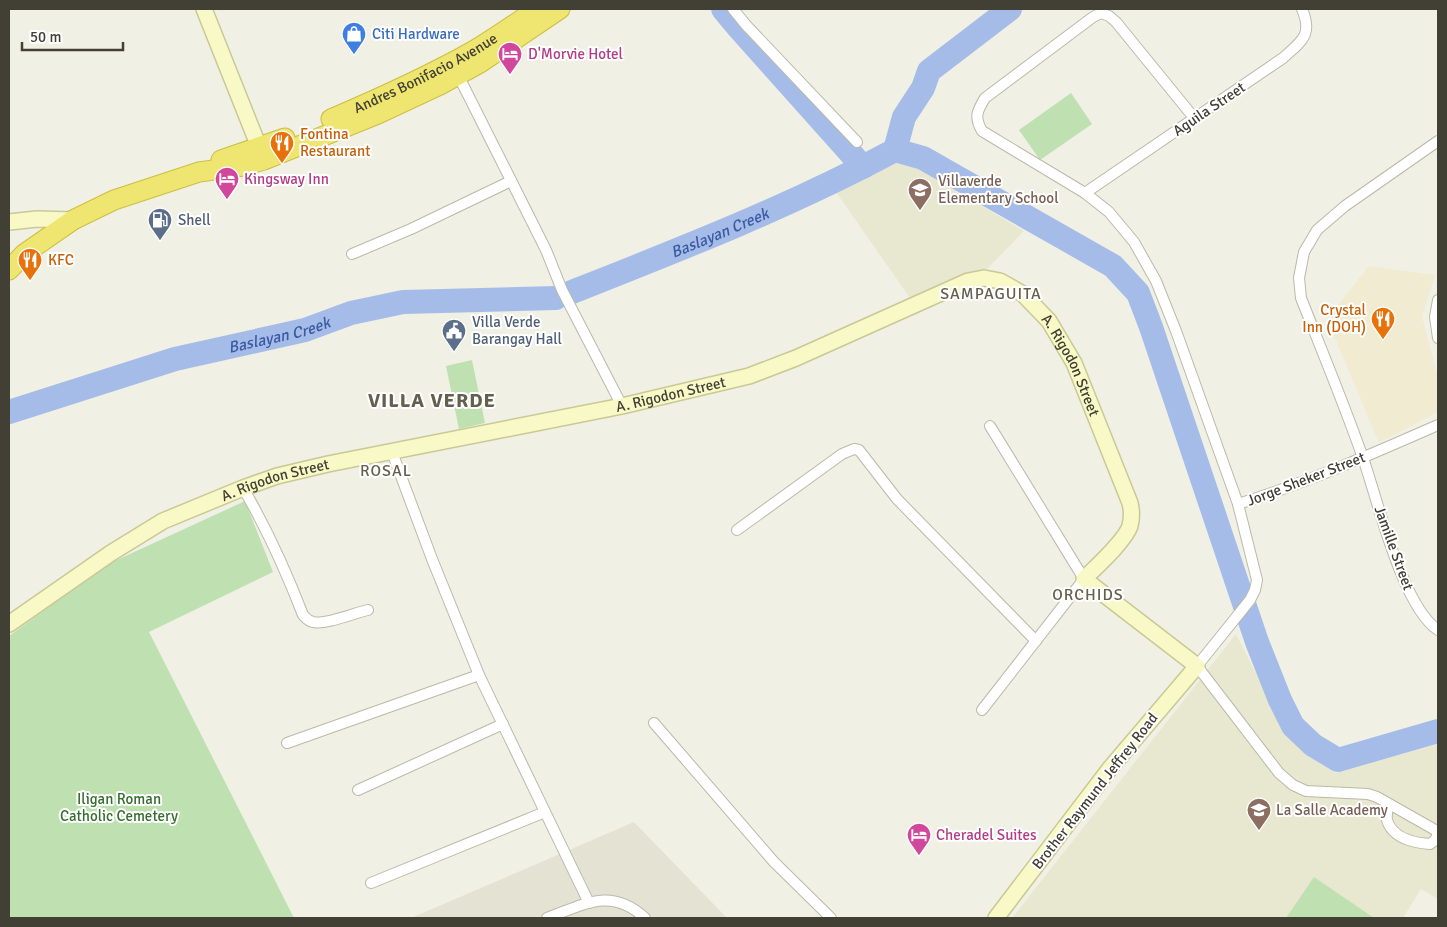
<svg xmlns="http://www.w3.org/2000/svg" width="1447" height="927" font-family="Signika,sans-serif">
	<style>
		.residential { fill: #e4e3d3 }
		.commercial { fill: #f1ecd1 }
		.education { fill: #e8e8d0 }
		.green { fill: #bfe1b1 }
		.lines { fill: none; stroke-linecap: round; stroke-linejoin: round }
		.river { stroke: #a6bce8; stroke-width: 24 }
		.street-casing { stroke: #bbb9a8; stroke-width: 12 }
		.secondary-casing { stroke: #c9c996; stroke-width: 18 }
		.highway-casing { stroke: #ccbe42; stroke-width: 21 }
		.street { stroke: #fff; stroke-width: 10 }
		.secondary { stroke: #f8f9c6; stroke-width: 15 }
		.highway { stroke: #efe671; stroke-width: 19 }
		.labels { text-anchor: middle; stroke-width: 4; stroke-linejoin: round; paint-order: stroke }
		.shop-label { font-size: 15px; fill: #366cbe; stroke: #fff; text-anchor: start }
		.hotel-label { font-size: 15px; fill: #b23c85; stroke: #fff; text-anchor: start }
		.street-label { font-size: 15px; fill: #424035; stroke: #fff }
		.food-label { font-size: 15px; fill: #c56008; stroke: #fff; text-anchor: start }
		.education-label { font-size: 15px; fill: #785e54; stroke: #fff; text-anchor: start }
		.service-label { font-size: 15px; fill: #4e5e75; stroke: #fff; text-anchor: start }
		.park-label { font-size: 15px; fill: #366d2f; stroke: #fff }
		.water-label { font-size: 16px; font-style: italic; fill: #3a5ba2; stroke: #fff }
		.neighbourhood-label { font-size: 16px; letter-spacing: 1px; fill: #64604d; stroke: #fff }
		.district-label { font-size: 20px; font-weight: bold; letter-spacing: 1px; fill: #64604d; stroke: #fff }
	</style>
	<rect width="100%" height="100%" fill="#f0f0e5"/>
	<polygon class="residential" points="634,822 727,918 411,918"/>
	<polygon class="commercial" points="1369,266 1435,275 1422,317 1438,377 1438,412 1379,443 1327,319"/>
	<g class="education">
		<polygon points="895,161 921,170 1024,231 988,268 910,298 836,192"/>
		<polygon points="1236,634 1287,735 1336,773 1438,744 1438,899 1421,889 1403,918 1012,918"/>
	</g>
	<g class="green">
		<polygon points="1071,93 1092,124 1040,160 1019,130"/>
		<polygon points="472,360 485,423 459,429 446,366"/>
		<polygon points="245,501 273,572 149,632 294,918 9,918 9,636 106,565"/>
		<polygon points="1314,877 1374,918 1286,918"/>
	</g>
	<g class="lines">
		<g class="river">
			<polyline points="723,9 738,27 863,167"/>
			<polyline points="895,150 904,117 923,88 929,71 1010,9"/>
			<path id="s1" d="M572,292C681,249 791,206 895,150L923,158L1113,266L1138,293L1151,327L1257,642L1280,700L1293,726L1313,745L1338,760L1438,731"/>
			<path id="s2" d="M9,412L175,359L305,330L351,313L403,302L556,298"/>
		</g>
		<defs>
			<g id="street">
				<polyline points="733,9 746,25 857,142"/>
				<polyline points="457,73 546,250 562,290 622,406"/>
				<path d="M1195,119L1116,22L1109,16L1101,13L1093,17L985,98C977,111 974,117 982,131L1085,193L1109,212L1134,242L1156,281L1176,331L1238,504"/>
				<path d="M1438,141L1345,206L1317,230L1304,252L1299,278L1301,298C1322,351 1344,404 1363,458C1378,501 1402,606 1438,630"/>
				<path d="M1085,193L1283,58C1302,41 1313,35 1302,9"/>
				<polyline points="352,254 411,229 511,181"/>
				<polyline points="1438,300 1435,317 1438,338"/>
				<polyline points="392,452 432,559 479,675 589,903"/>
				<path d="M243,488C267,529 286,571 303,615C306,618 308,621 313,622C326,625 354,613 368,610"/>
				<polyline points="737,530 842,454 854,449 859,450 897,499 1036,641"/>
				<polyline points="982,710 1084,579 990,426"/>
				<polyline points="654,723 774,862 831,918"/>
				<polyline points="287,743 479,675"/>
				<polyline points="358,790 503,724"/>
				<path d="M1388,804C1388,809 1386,815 1387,820C1392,838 1414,843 1430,844C1435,841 1438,838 1437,831L1377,797L1368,794L1306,791L1293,785L1279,773L1197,666L1250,600L1255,590L1257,580L1238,504C1306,483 1372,454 1438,425"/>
				<polyline points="371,883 545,812"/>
				<path d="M547,918C585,904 611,887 645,918"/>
			</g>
			<g id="secondary">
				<polyline points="204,9 259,147"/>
				<polyline points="9,222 37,219 73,220"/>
				<path id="s3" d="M9,624L111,553L163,521L243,488L277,476L328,464L622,406L749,376L796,358L968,281L984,278L1000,281L1023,294L1049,321L1074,363L1130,503C1132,511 1132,518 1130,526C1125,541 1096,567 1084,579L1197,666L1111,767L996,918"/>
			</g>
			<g id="highway">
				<path id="s4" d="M331,119C380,98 427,77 473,51C495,38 516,23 537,9"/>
				<polyline points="221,160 285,138"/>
				<polyline points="9,270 24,254 73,220 114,200 199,172 243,166 264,160 378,114 440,85 480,63 560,9"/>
			</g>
		</defs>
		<use href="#street" class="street-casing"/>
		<use href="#secondary" class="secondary-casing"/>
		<use href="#highway" class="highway-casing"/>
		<use href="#street" class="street"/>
		<use href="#secondary" class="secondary"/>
		<use href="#highway" class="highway"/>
	</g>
	<defs>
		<symbol id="shop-pin" viewBox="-11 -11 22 30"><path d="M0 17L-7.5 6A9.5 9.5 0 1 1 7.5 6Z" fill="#3f7fe0" stroke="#fff"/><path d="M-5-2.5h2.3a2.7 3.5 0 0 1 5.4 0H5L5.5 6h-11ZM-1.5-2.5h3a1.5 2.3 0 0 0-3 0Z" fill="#fff"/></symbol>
		<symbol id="hotel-pin" viewBox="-11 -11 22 30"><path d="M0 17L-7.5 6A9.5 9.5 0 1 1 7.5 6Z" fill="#d1479c" stroke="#fff"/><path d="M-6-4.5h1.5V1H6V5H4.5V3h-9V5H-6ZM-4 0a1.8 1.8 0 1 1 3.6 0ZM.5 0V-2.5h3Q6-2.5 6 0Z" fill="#fff"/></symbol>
		<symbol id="restaurant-pin" viewBox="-11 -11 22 30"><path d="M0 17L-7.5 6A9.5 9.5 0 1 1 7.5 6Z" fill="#e8710a" stroke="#fff"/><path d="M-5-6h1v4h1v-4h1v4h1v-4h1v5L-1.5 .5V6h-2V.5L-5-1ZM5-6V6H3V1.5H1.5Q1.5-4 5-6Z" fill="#fff"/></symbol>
		<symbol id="school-pin" viewBox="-11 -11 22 30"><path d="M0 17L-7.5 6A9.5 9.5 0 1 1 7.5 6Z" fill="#8d6e63" stroke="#fff"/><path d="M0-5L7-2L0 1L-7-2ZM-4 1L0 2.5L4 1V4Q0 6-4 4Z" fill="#fff"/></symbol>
		<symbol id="fuel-pin" viewBox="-11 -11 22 30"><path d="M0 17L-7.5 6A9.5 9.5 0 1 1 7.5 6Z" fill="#5c6f8a" stroke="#fff"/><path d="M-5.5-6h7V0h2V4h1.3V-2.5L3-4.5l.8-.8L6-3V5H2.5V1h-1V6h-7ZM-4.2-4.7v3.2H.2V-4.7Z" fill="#fff"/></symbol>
		<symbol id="civic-pin" viewBox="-11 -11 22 30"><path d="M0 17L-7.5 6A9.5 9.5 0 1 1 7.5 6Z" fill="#5c6f8a" stroke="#fff"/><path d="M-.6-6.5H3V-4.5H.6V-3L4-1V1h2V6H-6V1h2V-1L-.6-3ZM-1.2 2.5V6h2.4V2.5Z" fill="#fff"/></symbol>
	</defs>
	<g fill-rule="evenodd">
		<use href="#shop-pin" x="340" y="20" width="28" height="38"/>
		<use href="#hotel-pin" x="496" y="40" width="28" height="38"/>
		<use href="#restaurant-pin" x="268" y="129" width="28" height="38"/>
		<use href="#hotel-pin" x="213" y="165" width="28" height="38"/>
		<use href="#school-pin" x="906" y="176" width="28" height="38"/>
		<use href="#fuel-pin" x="146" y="206" width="28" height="38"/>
		<use href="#restaurant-pin" x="16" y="246" width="28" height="38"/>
		<use href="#restaurant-pin" x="1369" y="305" width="28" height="38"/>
		<use href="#civic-pin" x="440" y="317" width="28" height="38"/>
		<use href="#school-pin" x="1245" y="796" width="28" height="38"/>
		<use href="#hotel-pin" x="905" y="821" width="28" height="38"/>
	</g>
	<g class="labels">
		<g class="shop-label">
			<text x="372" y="39">Citi Hardware</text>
		</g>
		<g class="hotel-label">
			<text x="528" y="59">D'Morvie Hotel</text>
			<text x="244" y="184">Kingsway Inn</text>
			<text x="936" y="840">Cheradel Suites</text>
		</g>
		<g class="street-label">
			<text dy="5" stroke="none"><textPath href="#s4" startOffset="105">Andres Bonifacio Avenue</textPath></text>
			<text transform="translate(1209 109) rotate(-34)" y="5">Aguila Street</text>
			<text dy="5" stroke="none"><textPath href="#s3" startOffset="1175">A. Rigodon Street</textPath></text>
			<text dy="5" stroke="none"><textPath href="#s3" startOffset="710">A. Rigodon Street</textPath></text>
			<text transform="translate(1306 479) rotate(-21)" y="5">Jorge Sheker Street</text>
			<text dy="5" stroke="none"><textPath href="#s3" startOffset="305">A. Rigodon Street</textPath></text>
			<text transform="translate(1394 548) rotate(70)" y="5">Jamille Street</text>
			<text transform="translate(1095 791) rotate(-52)" y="5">Brother Raymund Jeffrey Road</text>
		</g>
		<g class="food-label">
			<text x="300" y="139">Fontina<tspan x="300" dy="17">Restaurant</tspan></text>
			<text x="48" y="265">KFC</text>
			<text x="1366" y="315" text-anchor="end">Crystal<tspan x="1366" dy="17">Inn (DOH)</tspan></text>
		</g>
		<g class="education-label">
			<text x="938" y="186">Villaverde<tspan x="938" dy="17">Elementary School</tspan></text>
			<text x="1276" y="815">La Salle Academy</text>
		</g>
		<g class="service-label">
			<text x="178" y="225">Shell</text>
			<text x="472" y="327">Villa Verde<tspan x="472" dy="17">Barangay Hall</tspan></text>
		</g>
		<g class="park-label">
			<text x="119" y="804">Iligan Roman<tspan x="119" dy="17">Catholic Cemetery</tspan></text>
		</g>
		<g class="water-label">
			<text dy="6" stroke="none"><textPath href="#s1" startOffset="159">Baslayan Creek</textPath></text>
			<text dy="6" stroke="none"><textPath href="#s2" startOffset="281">Baslayan Creek</textPath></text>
		</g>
		<g class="neighbourhood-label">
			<text x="991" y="299">SAMPAGUITA</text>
			<text x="386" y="476">ROSAL</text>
			<text x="1088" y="600">ORCHIDS</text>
		</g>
		<g class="district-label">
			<text x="432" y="407">VILLA VERDE</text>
		</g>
	</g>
	<rect width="1447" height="927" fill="none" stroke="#424035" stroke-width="20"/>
	<path d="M22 42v8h101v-8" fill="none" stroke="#424035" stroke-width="2.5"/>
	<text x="30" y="42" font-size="15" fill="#424035" stroke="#ffffff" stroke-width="4" paint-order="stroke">50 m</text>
</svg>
